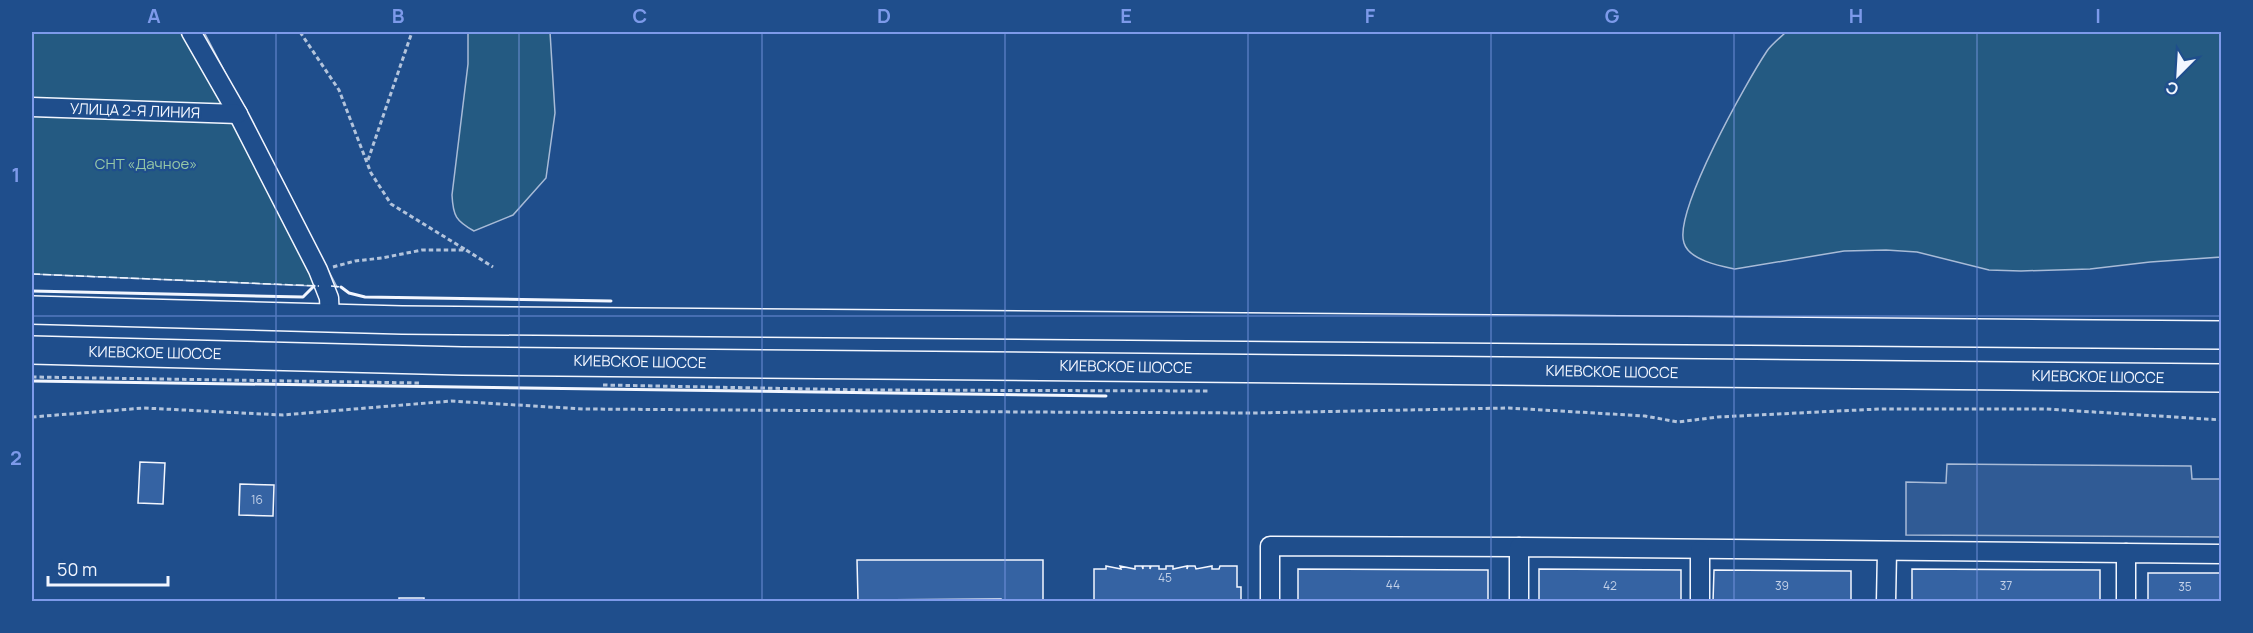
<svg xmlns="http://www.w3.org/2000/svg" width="2253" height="633" font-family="Manrope,sans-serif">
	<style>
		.green { fill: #245a82; stroke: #a8bbd7; stroke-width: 1.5 }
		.parking { fill: #305b95; stroke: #a8bbd7; stroke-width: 1.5 }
		.building { fill: #3563a3; stroke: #f2f6ff; stroke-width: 1.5 }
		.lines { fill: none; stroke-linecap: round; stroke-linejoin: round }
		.minor-casing { stroke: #f2f6ff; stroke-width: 21 }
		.highway-casing { stroke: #f2f6ff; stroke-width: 30 }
		.path { stroke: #b3c4dc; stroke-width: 3; stroke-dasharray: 4.5 3; stroke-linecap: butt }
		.minor { stroke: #1f4e8c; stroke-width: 18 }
		.highway { stroke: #1f4e8c; stroke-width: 27 }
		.fence { stroke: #f2f6ff; stroke-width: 1.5; stroke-dasharray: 8 3; stroke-linecap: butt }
		.wall { stroke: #f2f6ff; stroke-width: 3 }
		.grid { fill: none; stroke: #7d9aea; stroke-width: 1.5; stroke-opacity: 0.55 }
		.labels { text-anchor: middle; stroke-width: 4.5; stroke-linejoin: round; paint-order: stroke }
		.number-label { font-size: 12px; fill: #c3d1e8 }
		.street-label { font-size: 15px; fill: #f2f6ff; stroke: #1f4e8c }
		.park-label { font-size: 15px; fill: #97c8a6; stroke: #1f4e8c }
		.neatline { fill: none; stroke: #7d9aea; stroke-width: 2 }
		.grid-label { font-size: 20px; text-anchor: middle; font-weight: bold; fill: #7d9aea }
	</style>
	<rect width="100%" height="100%" fill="#1f4e8c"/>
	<g class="green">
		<polygon points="32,32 204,32 337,287 32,274"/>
		<path d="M468,32H550L555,113L546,178L513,215L474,231C456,221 453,216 452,195L468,64Z"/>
		<path d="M1786,32H2221V257L2150,262L2090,269L2021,271L1989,270L1917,252L1886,250L1844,251L1735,269C1720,266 1689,260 1684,243C1673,212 1747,81 1767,51C1772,44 1780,38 1786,32Z"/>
	</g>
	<polygon class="parking" points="1947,464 2191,466 2192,479 2221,479 2221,537 1906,535 1906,482 1946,483"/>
	<g class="building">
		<polygon points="140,462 165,463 163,504 138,503"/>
		<polygon points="240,484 274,485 273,516 239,515"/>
		<polygon points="857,560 1043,560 1043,602 1001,602 1001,599 858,600"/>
		<polygon points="1106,566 1121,569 1120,566 1135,569 1135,566 1142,566 1143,569 1143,566 1150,566 1150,569 1151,566 1159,566 1159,569 1166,569 1166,566 1173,566 1173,569 1187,566 1187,569 1188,566 1195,566 1196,569 1212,566 1212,569 1219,569 1220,566 1237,566 1237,587 1241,587 1241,602 1094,600 1094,569 1106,569"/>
		<polygon points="1298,569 1488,570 1488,602 1334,600 1334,602 1298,602"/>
		<polygon points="1539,569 1681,570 1681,602 1539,602"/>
		<polygon points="1912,569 2100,570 2100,602 1912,602"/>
		<polygon points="1714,570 1851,571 1851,602 1713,602"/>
		<rect x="2148" y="573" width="74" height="29"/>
		<rect x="399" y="598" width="25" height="4"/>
	</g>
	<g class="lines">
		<defs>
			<g id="minor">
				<polyline points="191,32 238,114 318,270 329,298 330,319"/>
				<polyline points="32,107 238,114"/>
				<polyline points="1270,602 1270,546 1519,547"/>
				<polyline points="1519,602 1519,547 2126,553"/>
				<polyline points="1700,602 1700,550"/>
				<polyline points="1886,602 1887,551"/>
				<polyline points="2126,602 2126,553 2222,554"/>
			</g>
			<g id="highway">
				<polyline points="32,310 402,320 2222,335"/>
				<polyline points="32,350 462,361 2222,378"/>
			</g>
		</defs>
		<use href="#minor" class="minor-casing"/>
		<use href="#highway" class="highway-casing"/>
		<g class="path">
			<polyline points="300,32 339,90 371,173 391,204 466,250"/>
			<polyline points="368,160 412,32"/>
			<polyline points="333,267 355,261 382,258 422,250 466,250 493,267"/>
			<polyline points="32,377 420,383"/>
			<polyline points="603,385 864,390 1209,391"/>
			<polyline points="32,417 144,408 283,415 451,401 583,409 1026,412 1253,413 1509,408 1645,416 1678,422 1718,417 1879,409 2046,409 2222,420"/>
		</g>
		<use href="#minor" class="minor"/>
		<use href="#highway" class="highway"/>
		<g class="fence">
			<polyline points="32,274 319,286"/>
			<polyline points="331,286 341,287"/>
		</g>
		<g class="wall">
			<polyline points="341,287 349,293 365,297 611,301"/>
			<polyline points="32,291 303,297 314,286"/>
			<polyline points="32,381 1106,396"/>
		</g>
	</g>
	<path class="grid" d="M276,32V602M519,32V602M762,32V602M1005,32V602M1248,32V602M1491,32V602M1734,32V602M1977,32V602M32,316H2222"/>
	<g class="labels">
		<g class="number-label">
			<text x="257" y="504">16</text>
			<text x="1165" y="582">45</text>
			<text x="1393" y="589">44</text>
			<text x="1610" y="590">42</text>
			<text x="1782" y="590">39</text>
			<text x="2006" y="590">37</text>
			<text x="2185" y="591">35</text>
		</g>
		<g class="street-label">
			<text transform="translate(135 111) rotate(2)" y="5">УЛИЦА 2-Я ЛИНИЯ</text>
			<text transform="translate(155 353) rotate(1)" y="5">КИЕВСКОЕ ШОССЕ</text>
			<text transform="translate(640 362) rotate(1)" y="5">КИЕВСКОЕ ШОССЕ</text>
			<text transform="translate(1126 367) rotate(1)" y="5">КИЕВСКОЕ ШОССЕ</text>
			<text transform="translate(1612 372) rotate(1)" y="5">КИЕВСКОЕ ШОССЕ</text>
			<text transform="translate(2098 377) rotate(1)" y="5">КИЕВСКОЕ ШОССЕ</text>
		</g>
		<g class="park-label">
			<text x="146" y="169">СНТ «Дачное»</text>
		</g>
	</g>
	<rect width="2253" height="633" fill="none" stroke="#1f4e8c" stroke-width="66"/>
	<g transform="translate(2178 75) rotate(204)" stroke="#1f4e8c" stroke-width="4.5" paint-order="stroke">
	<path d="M0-4.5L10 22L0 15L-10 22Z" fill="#f2f6ff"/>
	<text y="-9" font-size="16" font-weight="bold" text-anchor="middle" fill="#f2f6ff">С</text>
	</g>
	<path d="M48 576v9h120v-9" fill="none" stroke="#f2f6ff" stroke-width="3"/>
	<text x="57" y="576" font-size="18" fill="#f2f6ff" stroke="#1f4e8c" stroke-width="4.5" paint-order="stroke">50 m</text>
	<rect x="33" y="33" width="2187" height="567" class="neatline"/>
	<g class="grid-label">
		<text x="154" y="23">A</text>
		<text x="398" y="23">B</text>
		<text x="640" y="23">C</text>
		<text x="884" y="23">D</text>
		<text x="1126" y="23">E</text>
		<text x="1370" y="23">F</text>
		<text x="1612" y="23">G</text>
		<text x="1856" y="23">H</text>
		<text x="2098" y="23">I</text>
		<text x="16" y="182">1</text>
		<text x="16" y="465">2</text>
	</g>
</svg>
